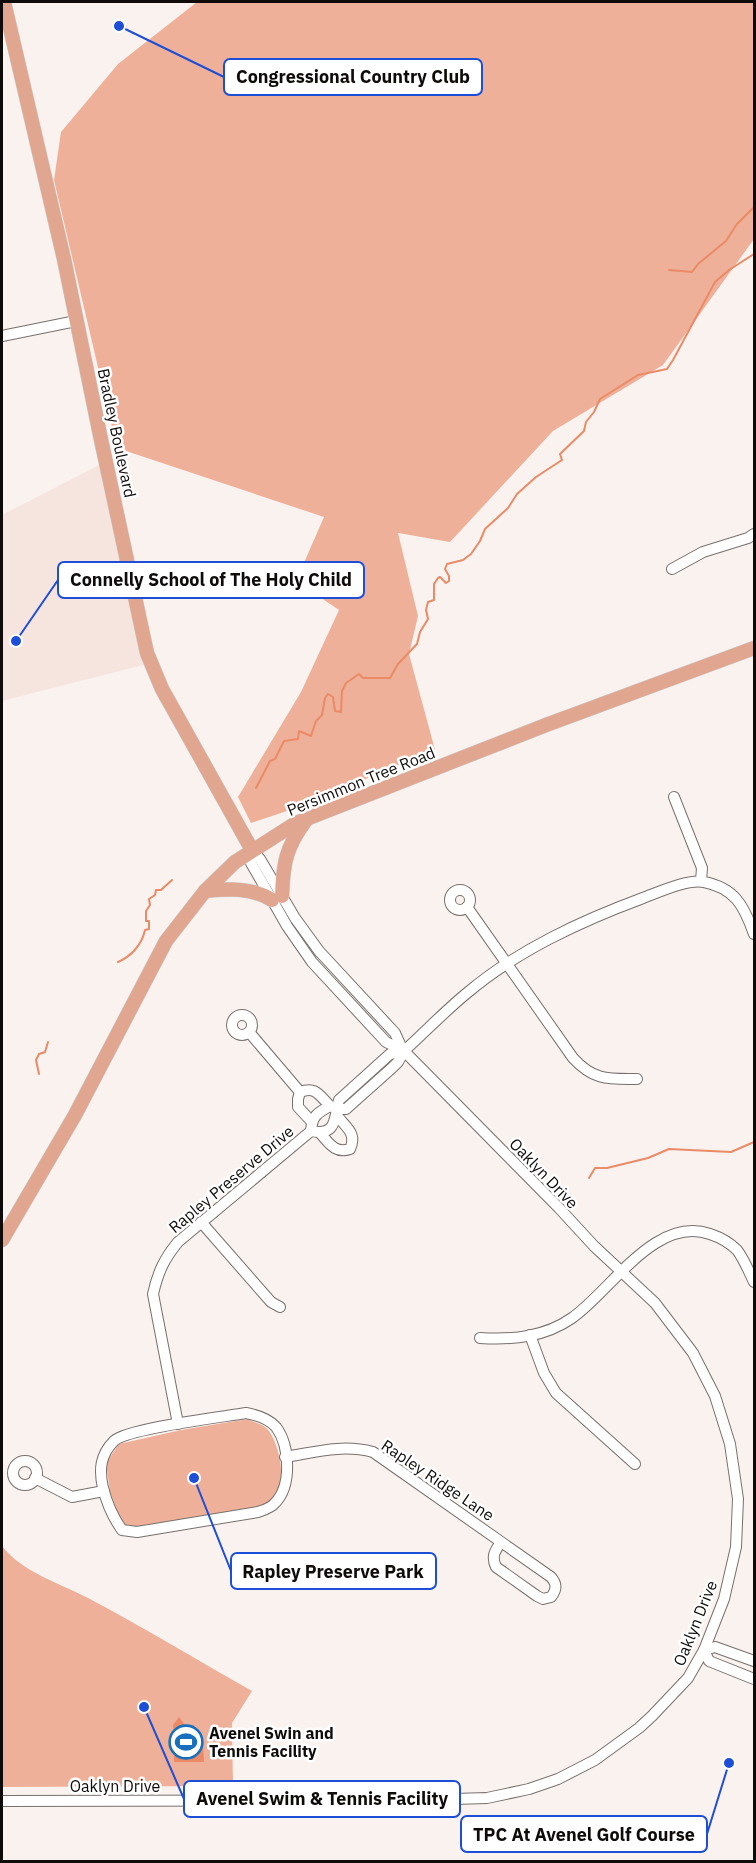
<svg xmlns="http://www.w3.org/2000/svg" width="756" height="1863" font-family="'IBM Plex Sans',sans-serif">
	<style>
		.built { fill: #f6e5df }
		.green { fill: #efb099 }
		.water { fill: #eb8a66 }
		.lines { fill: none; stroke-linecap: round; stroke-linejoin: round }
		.stream { stroke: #eb8a66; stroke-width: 2 }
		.minor-casing { stroke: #77706d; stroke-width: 12 }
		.major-casing { stroke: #cfcece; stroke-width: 15 }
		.minor { stroke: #fff; stroke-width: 10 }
		.major { stroke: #e1a690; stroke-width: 14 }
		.labels { text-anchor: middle; stroke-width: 5; stroke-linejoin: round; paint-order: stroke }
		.street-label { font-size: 16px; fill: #0e0b0a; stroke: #fff }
		.poi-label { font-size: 16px; font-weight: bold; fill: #0e0b0a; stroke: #fff; text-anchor: start }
		.leader { fill: none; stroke: #1d4ed8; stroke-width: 2 }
		.callout-dot { fill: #1d4ed8; stroke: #fff; stroke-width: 2 }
		.callout { fill: #fff; stroke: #1d4ed8; stroke-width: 2 }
		.callout-label { font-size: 18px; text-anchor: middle; font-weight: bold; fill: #0e0b0a }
	</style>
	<rect width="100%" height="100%" fill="#faf2ef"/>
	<polygon class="built" points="103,463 147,664 2,701 2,515"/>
	<g class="green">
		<polygon points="197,2 754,2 754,239 663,365 553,431 450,542 398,533 418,616 409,654 435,750 296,808 251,823 238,797 301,692 339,610 296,581 324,517 117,448 54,180 61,132 118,64"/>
		<path d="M248,1419C253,1422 261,1424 265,1427C277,1436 285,1473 280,1486C277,1494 272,1500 265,1505L141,1528L122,1524L110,1492L106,1463L119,1444L181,1430Z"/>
		<path d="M2,1546C22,1572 59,1583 88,1598C143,1627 197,1660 252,1691L232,1723L233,1786L2,1787Z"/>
	</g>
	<polygon class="water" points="179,1717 185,1725 194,1725 194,1738 188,1739 188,1745 203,1746 204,1762 174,1762 174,1745 184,1745 181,1732 174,1731 173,1725"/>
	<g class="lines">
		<g class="stream">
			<polyline points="669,270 692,272 698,264 726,241 737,224 754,207"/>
			<polyline points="256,788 270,761 275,759 284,741 298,739 299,731 311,736 316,721 322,715 325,698 328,694 333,697 335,711 341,712 342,691 346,683 359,674 363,678 390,678 398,664 417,644 420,632 428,619 426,610 428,602 434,600 434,584 438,578 440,577 446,583 449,581 449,576 445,569 447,564 463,560 471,554 480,541 485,529 508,508 517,494 536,477 562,460 560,454 584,431 586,422 594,412 600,399 638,375 667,369 673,360 715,282 729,270 754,254"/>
			<path d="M118,962C132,956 142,944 145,930L149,929V921H146V911L150,905L149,899L155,895L156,890H161L172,880"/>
			<polyline points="39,1074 36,1060 39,1054 45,1052 48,1042"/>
			<polyline points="589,1178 595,1168 607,1168 648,1158 669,1149 731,1152 754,1142"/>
		</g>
		<defs>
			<g id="minor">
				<polyline points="2,336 76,321"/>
				<polyline points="672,569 703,552 748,538 754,534"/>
				<polyline points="674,797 702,868 701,881"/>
				<polyline points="252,850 260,859 295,918 319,951 395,1033 403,1051"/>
				<circle cx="460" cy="900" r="10"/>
				<path d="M467,907L573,1058C594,1081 609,1079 637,1079"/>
				<circle cx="242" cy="1025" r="10"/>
				<polyline points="249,1032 300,1092"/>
				<path d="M300,1092C316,1086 319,1095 330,1106"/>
				<polyline points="300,1092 298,1099 298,1107 312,1122"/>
				<path d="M311,1131C338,1137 334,1116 339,1100L390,1054L404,1051"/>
				<path d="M320,1133C329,1143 335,1154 350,1149C357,1134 347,1128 338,1117"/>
				<polyline points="201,1222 271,1302 280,1307"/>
				<polyline points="530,1335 544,1373 556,1393 635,1464"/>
				<path d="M480,1338C513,1340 545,1337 572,1318C611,1291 655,1215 710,1234C719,1237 730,1243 737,1250C744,1259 749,1272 754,1282"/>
				<path d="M246,1413C257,1415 268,1418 276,1427C290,1446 292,1486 275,1503C271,1508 264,1510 258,1512L137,1532L122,1530C112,1516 107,1504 103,1488C99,1470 100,1455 114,1441C128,1428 223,1417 246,1413Z"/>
				<path d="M178,1424L153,1294C158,1272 164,1259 178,1242L311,1131C312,1116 317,1113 330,1106L337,1109H346L393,1067L398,1062L404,1051C425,1032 445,1011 467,993C518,950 581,921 643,898C659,892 687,879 704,882C735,888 744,906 754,934"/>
				<path d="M285,1457C316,1452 342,1444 373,1452L551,1577C557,1584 557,1589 551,1597L543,1599L537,1596L496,1567C491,1556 495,1551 501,1542"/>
				<circle cx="25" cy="1473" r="12"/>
				<polyline points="35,1478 72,1497 104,1491"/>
				<polyline points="754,1661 715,1647 704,1650 709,1661 754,1679"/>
				<polyline points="2,1801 422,1800 487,1798 529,1789 558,1779 595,1760 639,1728 652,1716 688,1678 704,1650 724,1599 736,1547 738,1499 730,1444 715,1396 693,1353 655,1303 594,1246 559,1208 404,1051 386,1042 312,962 287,926 251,863 252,850"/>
			</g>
			<g id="major">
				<polyline points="4,2 64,259 100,435 147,653 162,689 252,850"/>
				<path d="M205,891C228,889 251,887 272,900"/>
				<path d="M282,896C283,863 286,847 306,820"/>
				<polyline points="2,1240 75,1115 166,941 205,891 235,862 296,823 546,725 754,648"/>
			</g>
		</defs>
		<use href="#minor" class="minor-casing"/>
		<use href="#major" class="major-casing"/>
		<use href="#minor" class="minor"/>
		<use href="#major" class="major"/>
	</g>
	<defs>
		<symbol id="stadium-ring" viewBox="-11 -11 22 22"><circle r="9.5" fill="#fff" stroke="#176fbd" stroke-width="1.5"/><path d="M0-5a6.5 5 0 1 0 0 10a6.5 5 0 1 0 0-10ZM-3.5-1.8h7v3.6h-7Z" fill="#176fbd"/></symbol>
	</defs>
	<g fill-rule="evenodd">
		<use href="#stadium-ring" x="167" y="1723" width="38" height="38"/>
	</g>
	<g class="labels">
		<g class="street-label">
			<text transform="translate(117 433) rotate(78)" y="6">Bradley Boulevard</text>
			<text transform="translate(361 781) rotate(-22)" y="6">Persimmon Tree Road</text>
			<text transform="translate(544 1173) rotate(46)" y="6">Oaklyn Drive</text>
			<text transform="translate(231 1179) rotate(-40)" y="6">Rapley Preserve Drive</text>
			<text transform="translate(438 1480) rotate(34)" y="6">Rapley Ridge Lane</text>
			<text transform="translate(695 1623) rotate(-68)" y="6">Oaklyn Drive</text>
			<text x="115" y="1792">Oaklyn Drive</text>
		</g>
		<g class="poi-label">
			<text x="209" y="1739">Avenel Swin and<tspan x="209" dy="18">Tennis Facility</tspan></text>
		</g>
	</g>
	<path class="leader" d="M119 26L224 77M16 641L58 580M194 1478L231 1571M144 1707L184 1799M729 1763L707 1834"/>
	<g class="callout-dot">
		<circle cx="119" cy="26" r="6"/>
		<circle cx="16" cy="641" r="6"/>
		<circle cx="194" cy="1478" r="6"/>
		<circle cx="144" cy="1707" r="6"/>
		<circle cx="729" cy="1763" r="6"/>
	</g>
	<g class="callout">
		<rect x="224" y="59" width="258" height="36" rx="6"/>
		<rect x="58" y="562" width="306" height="36" rx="6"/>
		<rect x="231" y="1553" width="205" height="36" rx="6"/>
		<rect x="184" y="1781" width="276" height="36" rx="6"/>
		<rect x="461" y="1816" width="246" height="36" rx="6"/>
	</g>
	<g class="callout-label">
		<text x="353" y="83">Congressional Country Club</text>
		<text x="211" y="586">Connelly School of The Holy Child</text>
		<text x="333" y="1578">Rapley Preserve Park</text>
		<text x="322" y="1805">Avenel Swim &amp; Tennis Facility</text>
		<text x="584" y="1841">TPC At Avenel Golf Course</text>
	</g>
	<rect width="756" height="1863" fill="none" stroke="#0e0b0a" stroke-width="6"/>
</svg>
